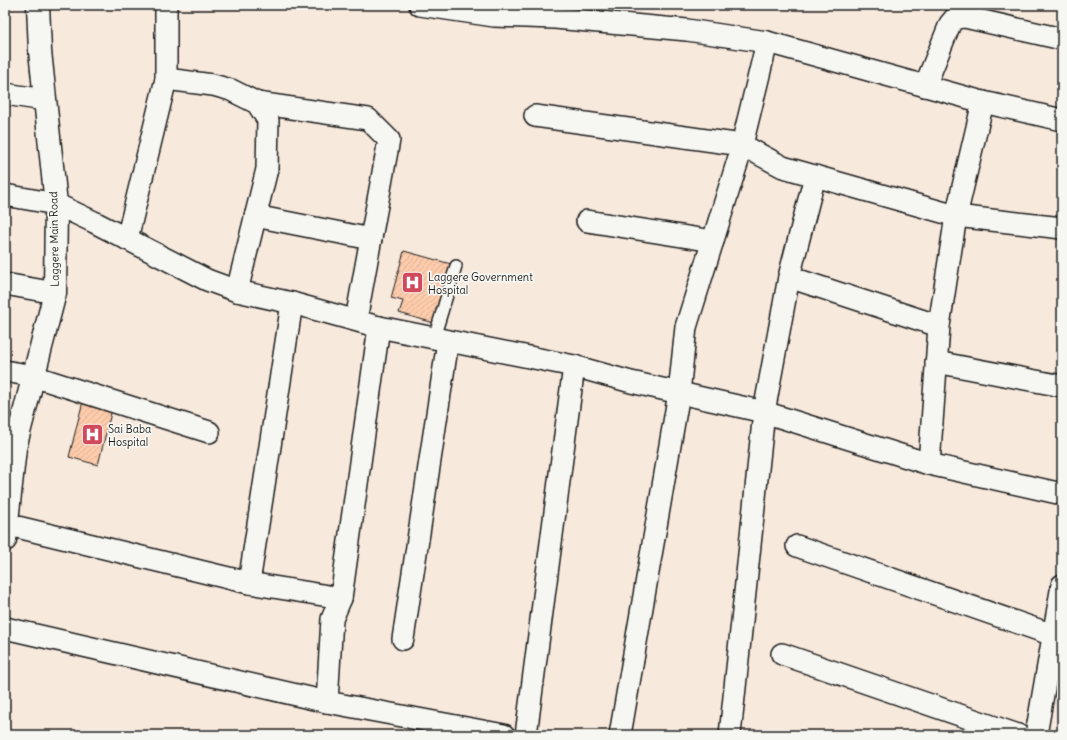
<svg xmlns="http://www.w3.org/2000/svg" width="1067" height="740" font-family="Delius,sans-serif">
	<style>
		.building { fill: url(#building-hatch); stroke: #1c1c1c }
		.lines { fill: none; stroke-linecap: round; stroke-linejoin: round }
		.service-casing { stroke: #1c1c1c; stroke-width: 14 }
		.minor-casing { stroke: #1c1c1c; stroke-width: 24 }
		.tertiary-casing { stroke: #1c1c1c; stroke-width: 25 }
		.service { stroke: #f6f6f2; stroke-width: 11 }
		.minor { stroke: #f6f6f2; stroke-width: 21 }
		.tertiary { stroke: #f6f6f2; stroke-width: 22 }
		.labels { text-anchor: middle; stroke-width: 3.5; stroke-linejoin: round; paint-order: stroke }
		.street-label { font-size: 11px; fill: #1c1c1c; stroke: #f6f6f2 }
		.poi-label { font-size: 11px; fill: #1c1c1c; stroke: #f6f6f2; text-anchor: start }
	</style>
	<defs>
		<pattern id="building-hatch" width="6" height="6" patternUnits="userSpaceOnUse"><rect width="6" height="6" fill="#fdccac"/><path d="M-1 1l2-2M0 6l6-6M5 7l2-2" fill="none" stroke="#d8af93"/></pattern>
	</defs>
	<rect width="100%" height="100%" fill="#f8e9dd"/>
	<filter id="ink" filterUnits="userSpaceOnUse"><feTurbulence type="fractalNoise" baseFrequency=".025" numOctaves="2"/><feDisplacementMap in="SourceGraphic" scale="8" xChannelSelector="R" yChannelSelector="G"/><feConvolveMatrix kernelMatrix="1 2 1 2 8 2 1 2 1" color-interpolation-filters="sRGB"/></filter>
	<g filter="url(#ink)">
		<g class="building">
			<polygon points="404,251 451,264 434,323 399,313 403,301 391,298"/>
			<polygon points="84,397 113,405 98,465 69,457"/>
		</g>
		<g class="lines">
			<defs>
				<polyline id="service" points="434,338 456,266"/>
				<g id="minor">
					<polyline points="420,5 494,16 555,18 687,30 767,42 983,102 1062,120"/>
					<polyline points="166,79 213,85 231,90 257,103 268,120 267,169 237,291"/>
					<polyline points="925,86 950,24 955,18 965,17 1062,39"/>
					<polyline points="5,94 45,100"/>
					<polyline points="257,103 368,119 389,140 356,320"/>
					<polyline points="535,116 742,145 783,167 956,216 1062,228"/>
					<polyline points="5,195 56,204 94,222 207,280 237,291 292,303 379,327 574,366 631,382 764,412 929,464 1062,494"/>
					<polyline points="255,216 371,239"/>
					<polyline points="587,221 713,241"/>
					<polyline points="127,239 166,79 166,5"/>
					<polyline points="789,277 939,326"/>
					<polyline points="5,284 55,293"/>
					<polyline points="936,362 1062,386"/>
					<polyline points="5,371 33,376 209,432"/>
					<polyline points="929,464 939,326 956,216 983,102"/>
					<polyline points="5,524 249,583 341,598"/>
					<polyline points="797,546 1053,635"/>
					<polyline points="249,583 292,303"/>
					<polyline points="5,628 327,702 504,735"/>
					<polyline points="403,639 448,341"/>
					<polyline points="782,654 1018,735"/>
					<polyline points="327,702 332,619 341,598 379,327"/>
					<polyline points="526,735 574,366"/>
					<polyline points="620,735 679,393 686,327 739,157 767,42"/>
					<polyline points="730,735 764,412 789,277 815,176"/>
					<polyline points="1036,735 1062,585"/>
				</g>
				<polyline id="tertiary" points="5,540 15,448 55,293 56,204 40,51 38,5"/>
			</defs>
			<use href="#service" class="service-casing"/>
			<use href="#minor" class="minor-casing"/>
			<use href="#tertiary" class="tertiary-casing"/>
			<use href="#service" class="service"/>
			<use href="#minor" class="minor"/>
			<use href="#tertiary" class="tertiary"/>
		</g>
	</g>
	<defs>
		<symbol id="hospital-square" viewBox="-11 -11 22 22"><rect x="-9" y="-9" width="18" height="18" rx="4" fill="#d1495b" stroke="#f6f6f2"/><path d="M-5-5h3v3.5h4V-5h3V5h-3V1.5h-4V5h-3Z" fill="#fff"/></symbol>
	</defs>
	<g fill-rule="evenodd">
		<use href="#hospital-square" x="400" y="270" width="25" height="25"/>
		<use href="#hospital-square" x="80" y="422" width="25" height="25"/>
	</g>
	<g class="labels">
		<g class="street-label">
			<text transform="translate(54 239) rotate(-91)" y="4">Laggere Main Road</text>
		</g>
		<g class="poi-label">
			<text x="428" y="281">Laggere Government<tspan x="428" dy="13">Hospital</tspan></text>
			<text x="108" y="433">Sai Baba<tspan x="108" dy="13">Hospital</tspan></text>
		</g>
	</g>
	<rect width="1067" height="740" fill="none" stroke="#f6f6f2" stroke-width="20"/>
	<rect x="10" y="10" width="1047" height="720" fill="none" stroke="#1c1c1c" stroke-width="1.5" filter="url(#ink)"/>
</svg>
